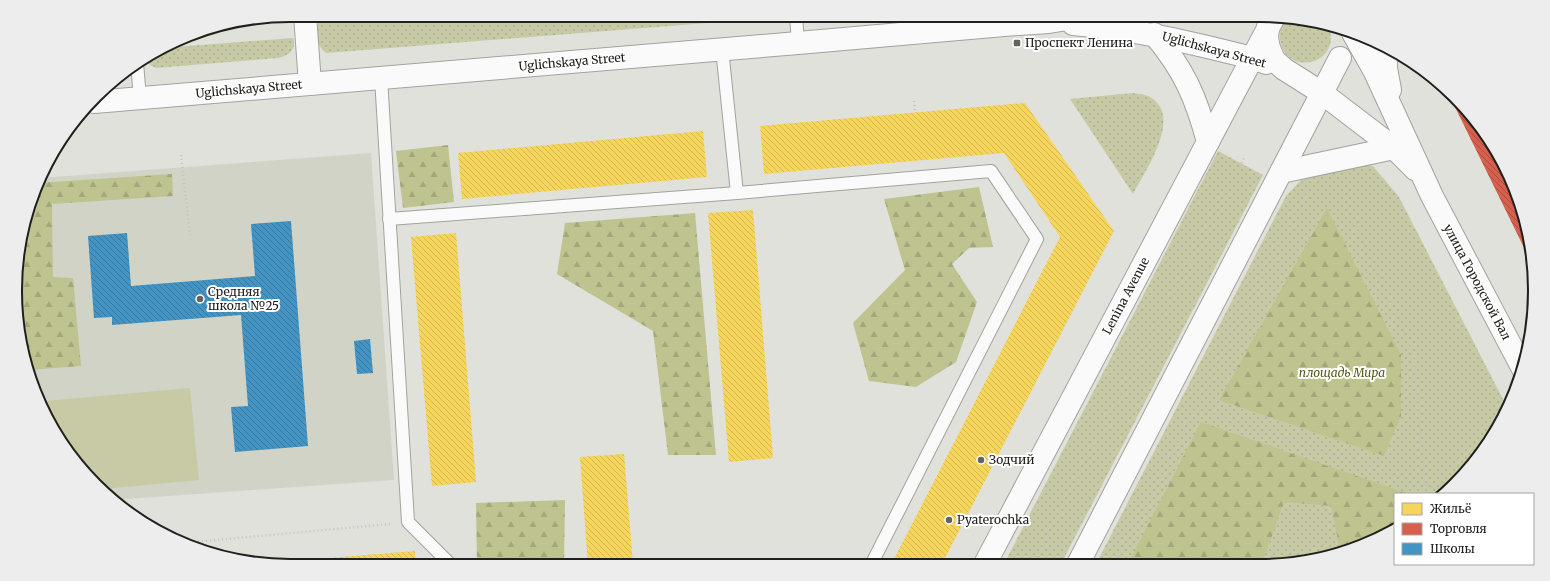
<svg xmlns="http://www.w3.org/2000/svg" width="1550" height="581" font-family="Merriweather,serif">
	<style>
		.built { fill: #d2d3c7 }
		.grass { fill: url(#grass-dots) }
		.forest { fill: url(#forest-firs) }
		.pitch { fill: #c7caa5 }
		.homes { fill: url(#homes-back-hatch) }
		.shops { fill: url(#shops-back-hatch) }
		.schools { fill: url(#schools-back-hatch) }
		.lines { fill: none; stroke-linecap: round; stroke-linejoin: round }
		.lane-casing { stroke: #a2a39e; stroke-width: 14 }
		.street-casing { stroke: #a2a39e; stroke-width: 24 }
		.secondary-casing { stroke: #a2a39e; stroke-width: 24 }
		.path { stroke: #c2c2c0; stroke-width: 2.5; stroke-dasharray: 1 3; stroke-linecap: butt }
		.lane { stroke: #fafafa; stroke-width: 12 }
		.street { stroke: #fafafa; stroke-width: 22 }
		.secondary { stroke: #fafafa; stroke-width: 22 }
		.poi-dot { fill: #63645f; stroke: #fff; stroke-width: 1.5 }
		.labels { text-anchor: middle; stroke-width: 4; stroke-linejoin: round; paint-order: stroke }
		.poi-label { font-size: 12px; fill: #20201c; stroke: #fff; text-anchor: start }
		.street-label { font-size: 12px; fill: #20201c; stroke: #fff }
		.park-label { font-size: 12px; font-style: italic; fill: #575a19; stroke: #fff }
		.rim { fill: none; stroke: #20201c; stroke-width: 2 }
	</style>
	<defs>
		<pattern id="grass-dots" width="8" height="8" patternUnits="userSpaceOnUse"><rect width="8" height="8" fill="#c7caa5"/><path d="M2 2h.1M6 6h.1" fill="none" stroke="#abad8d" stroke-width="1.8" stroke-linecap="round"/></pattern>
		<pattern id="forest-firs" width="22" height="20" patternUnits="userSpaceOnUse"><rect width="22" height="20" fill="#bfc38f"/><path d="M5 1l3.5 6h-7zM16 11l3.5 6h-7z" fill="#a4a77b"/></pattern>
		<pattern id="homes-back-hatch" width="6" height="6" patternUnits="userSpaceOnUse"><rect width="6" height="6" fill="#f6d55c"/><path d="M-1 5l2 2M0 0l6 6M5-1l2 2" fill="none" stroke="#d3b74f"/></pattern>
		<pattern id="shops-back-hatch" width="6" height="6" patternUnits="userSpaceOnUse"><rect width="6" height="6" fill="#d6604d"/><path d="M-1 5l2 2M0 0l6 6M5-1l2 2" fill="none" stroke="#ad4f3f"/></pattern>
		<pattern id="schools-back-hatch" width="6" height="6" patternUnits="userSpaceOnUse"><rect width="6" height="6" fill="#4393c3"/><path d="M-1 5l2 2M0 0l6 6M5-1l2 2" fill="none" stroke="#38789e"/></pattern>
	</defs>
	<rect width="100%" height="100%" fill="#e0e1db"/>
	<polygon class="built" points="371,153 394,480 114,500 61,443 36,396 20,344 17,254 30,202 41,178"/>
	<g class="grass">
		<path d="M400,15H781L782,17L326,53C315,43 314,35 319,21Z"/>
		<path d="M1287,19L1328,24C1345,66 1283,78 1280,38C1279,31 1282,24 1287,19Z"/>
		<path d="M293,38C297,50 288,56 277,58L156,68L150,65L148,62V56L162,48Z"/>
		<path d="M1133,93C1137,94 1143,94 1148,96C1185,114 1146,170 1133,194L1070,99Z"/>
		<polygon points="1218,151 1263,175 1061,564 1004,564"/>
		<polygon points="1357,161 1373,166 1399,197 1506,405 1489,443 1444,494 1395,494 1395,528 1381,538 1296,564 1096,564 1286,196 1304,177"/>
	</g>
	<g class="forest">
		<polygon points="448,145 454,202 403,208 396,151"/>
		<polygon points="172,174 173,196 52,204 53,277 73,278 81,366 28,370 20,344 17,254 30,202 38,183"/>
		<polygon points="979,187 993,247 969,248 952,264 977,302 956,362 916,387 869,381 853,323 905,270 884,199"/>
		<polygon points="1327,208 1401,355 1401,416 1384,456 1219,400"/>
		<polygon points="695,213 716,455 668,455 653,331 557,274 565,223"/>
		<polygon points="1201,422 1409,494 1395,494 1395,528 1381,538 1340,550 1331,506 1284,502 1262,564 1128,564"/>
		<polygon points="565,500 564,565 477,566 476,503"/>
	</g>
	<polygon class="pitch" points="190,388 199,480 104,489 61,443 46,416 45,401"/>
	<g class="homes">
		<polygon points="1025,103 1114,231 942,564 900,565 893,561 1060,237 1004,153 764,174 760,126"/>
		<polygon points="703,131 707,177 462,199 458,153"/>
		<polygon points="753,210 773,458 729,462 708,213"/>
		<polygon points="456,233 476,482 432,486 411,237"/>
		<polygon points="624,454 633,565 588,565 580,457"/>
		<polygon points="415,551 416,566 290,566 267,563"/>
	</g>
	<polygon class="shops" points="1457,100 1467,109 1498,153 1520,202 1533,255 1533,266 1454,105"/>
	<g class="schools">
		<polygon points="291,221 308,446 235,452 231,407 248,406 241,315 112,325 112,317 94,318 88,236 127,233 131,286 255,276 251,224"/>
		<polygon points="370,339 373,373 357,374 354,341"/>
	</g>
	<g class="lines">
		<defs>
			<g id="lane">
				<polyline points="796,15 798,43"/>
				<polyline points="722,49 737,193"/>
				<polyline points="137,63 140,98"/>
				<polyline points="381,78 408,522 452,566"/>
				<polyline points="389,219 737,193 991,171 1037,239 871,565"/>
			</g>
			<polyline id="street" points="305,15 310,84"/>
			<g id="secondary">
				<path d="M1073,24C1134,29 1193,43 1252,58L1266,63"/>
				<polyline points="1268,27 1267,38 1269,48 1274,60 1284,69 1322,93 1394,148 1415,169"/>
				<polyline points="1353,33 1374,70 1432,196 1523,369"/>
				<path d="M1154,34C1184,70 1196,97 1208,142"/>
				<polyline points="1386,46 1386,68 1390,90"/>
				<polyline points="94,102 798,43 1004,25 1049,22 1092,15"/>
				<polyline points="1281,172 1394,148"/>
				<polyline points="985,564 1274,17"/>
				<polyline points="1078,564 1340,58"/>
			</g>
		</defs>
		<use href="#lane" class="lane-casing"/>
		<use href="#street" class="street-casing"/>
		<use href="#secondary" class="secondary-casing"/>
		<g class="path">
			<polyline points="914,101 915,113"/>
			<polyline points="181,155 190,235"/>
			<polyline points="1350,180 1346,205 1413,352 1426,485 1426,494"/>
			<polyline points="1195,408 1446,492"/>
			<polyline points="182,543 390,524"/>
			<polyline points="1033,564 1244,158"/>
			<polyline points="1116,564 1307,191"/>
		</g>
		<use href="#lane" class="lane"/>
		<use href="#street" class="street"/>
		<use href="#secondary" class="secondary"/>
	</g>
	<g class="poi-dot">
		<rect x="1013" y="39" width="8" height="8" rx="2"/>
		<circle cx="200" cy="299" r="4"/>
		<circle cx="981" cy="460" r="4"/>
		<circle cx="949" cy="520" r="4"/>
	</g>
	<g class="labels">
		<g class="poi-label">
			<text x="1025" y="47">Проспект Ленина</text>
			<text x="208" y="296">Средняя<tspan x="208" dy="14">школа №25</tspan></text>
			<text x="989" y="464">Зодчий</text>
			<text x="957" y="524">Pyaterochka</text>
		</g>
		<g class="street-label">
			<text transform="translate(1214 50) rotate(15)" y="4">Uglichskaya Street</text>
			<text transform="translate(572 62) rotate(-5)" y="4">Uglichskaya Street</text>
			<text transform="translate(249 89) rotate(-5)" y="4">Uglichskaya Street</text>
			<text transform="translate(1477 282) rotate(62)" y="4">улица Городской Вал</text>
			<text transform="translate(1126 296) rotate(-62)" y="4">Lenina Avenue</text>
		</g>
		<g class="park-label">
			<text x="1342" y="377">площадь Мира</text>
		</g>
	</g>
	<path d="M0 0H1550V581H0ZM290 22H1260A268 268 0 0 1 1528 290V291A268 268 0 0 1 1260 559H290A268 268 0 0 1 22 291V290A268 268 0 0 1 290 22Z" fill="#ededed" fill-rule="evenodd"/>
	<path class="rim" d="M290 22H1260A268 268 0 0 1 1528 290V291A268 268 0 0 1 1260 559H290A268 268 0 0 1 22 291V290A268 268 0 0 1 290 22Z"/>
	<rect x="1394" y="493" width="140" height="72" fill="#ffffff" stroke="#a6a6a4"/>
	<rect x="1402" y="503" width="20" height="12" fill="#f6d55c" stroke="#a6a6a4"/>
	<text x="1430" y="513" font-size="12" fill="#20201c">Жильё</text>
	<rect x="1402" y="523" width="20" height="12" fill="#d6604d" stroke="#a6a6a4"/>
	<text x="1430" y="533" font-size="12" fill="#20201c">Торговля</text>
	<rect x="1402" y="543" width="20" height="12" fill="#4393c3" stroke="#a6a6a4"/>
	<text x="1430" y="553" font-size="12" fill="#20201c">Школы</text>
</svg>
